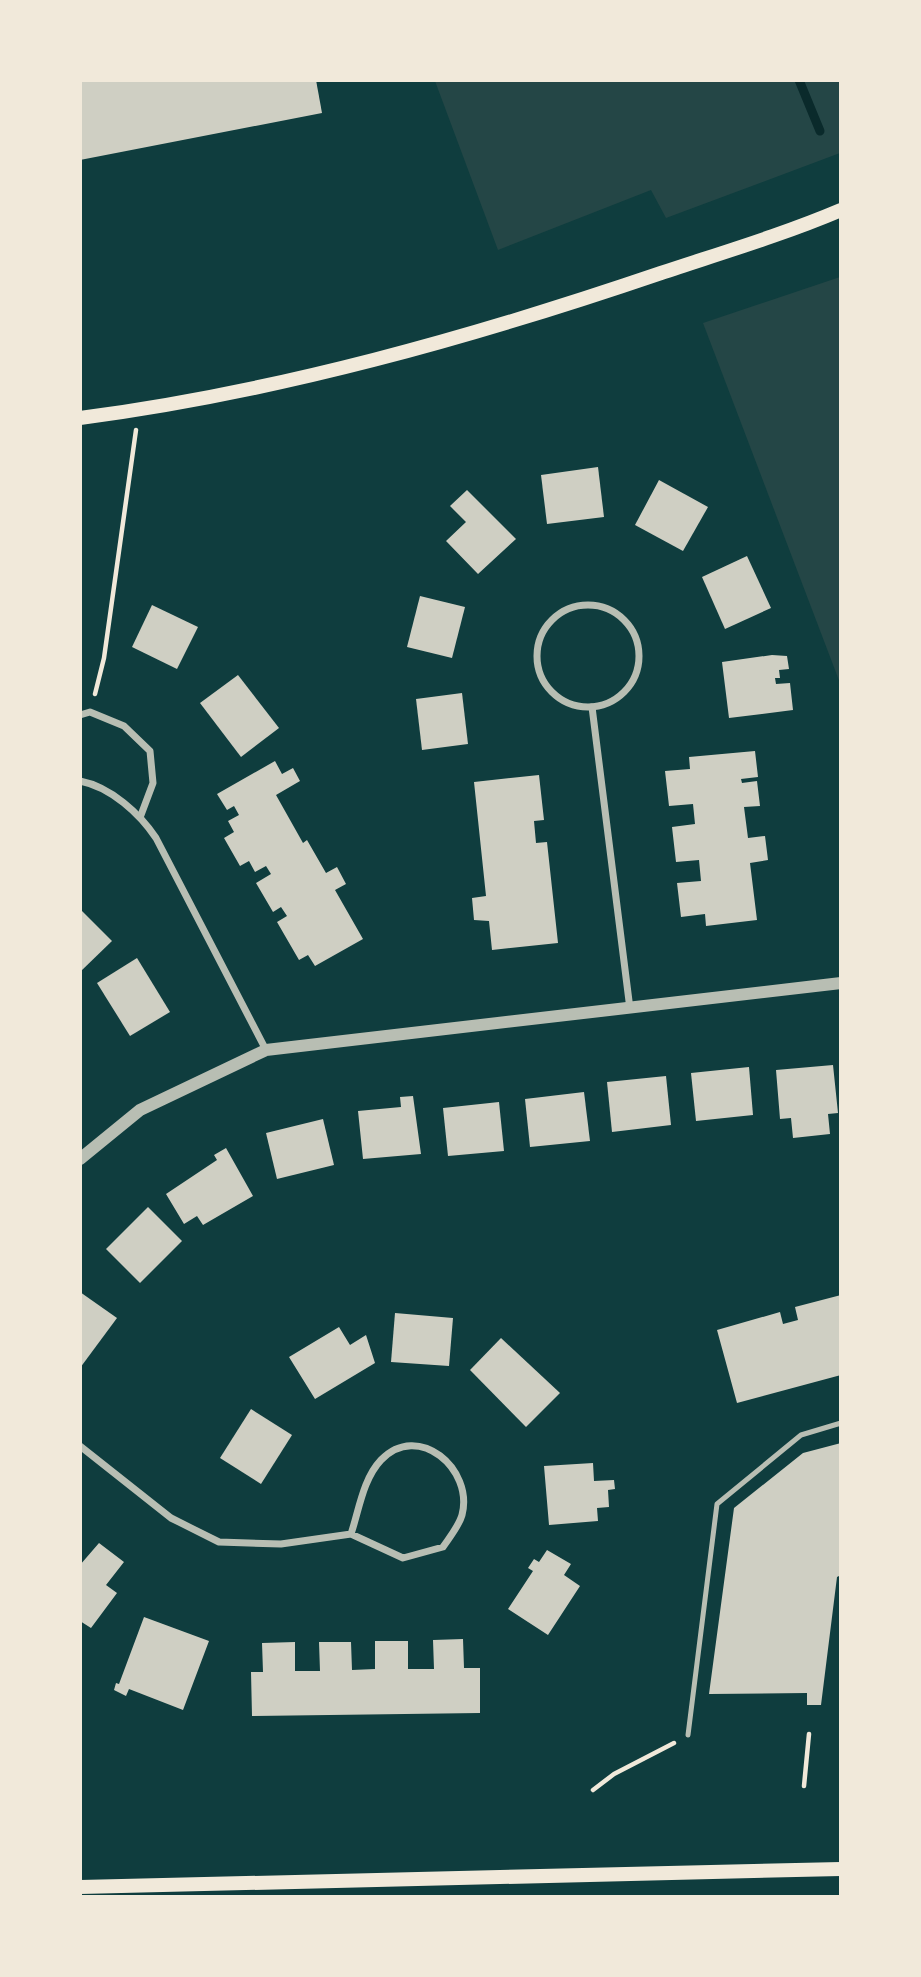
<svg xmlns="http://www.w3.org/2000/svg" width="921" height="1977" font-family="Lato,sans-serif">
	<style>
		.green { fill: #244646 }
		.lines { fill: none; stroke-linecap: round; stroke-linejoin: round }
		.stream { stroke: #0a2a2b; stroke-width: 9 }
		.building { fill: #cfcfc3 }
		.path { stroke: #f1e9da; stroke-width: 4.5 }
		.service { stroke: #b8beb3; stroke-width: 5 }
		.minor { stroke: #b8beb3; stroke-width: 7 }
		.tertiary { stroke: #b8beb3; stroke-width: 12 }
		.secondary { stroke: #f1e9da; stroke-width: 14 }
	</style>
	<rect width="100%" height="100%" fill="#0f3d3e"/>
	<g class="green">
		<polygon points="435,81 840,81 840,153 666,218 651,190 498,250"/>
		<polygon points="840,277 841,277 840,683 703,323"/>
	</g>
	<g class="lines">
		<polyline class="stream" points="799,80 820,131"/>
	</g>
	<g class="building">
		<polygon points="80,80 316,80 322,113 80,160"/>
		<polygon points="598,467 604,517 547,524 541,475"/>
		<polygon points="659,480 708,507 683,551 635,525"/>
		<polygon points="467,490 516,539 478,574 446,541 466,522 450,506"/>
		<polygon points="747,556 771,608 725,629 702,577"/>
		<polygon points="420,596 465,607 452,658 407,647"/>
		<polygon points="152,605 198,627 177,669 132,647"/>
		<polygon points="772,655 787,656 789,669 779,670 780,678 775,678 776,684 790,683 793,710 729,718 722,662"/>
		<polygon points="238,675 279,728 241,757 200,703"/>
		<polygon points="462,693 468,744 422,750 416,699"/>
		<polygon points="755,751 758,777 741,779 742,783 757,781 760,806 744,807 748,838 765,836 768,860 750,863 757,920 706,926 705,914 681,917 677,883 701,881 699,860 676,862 672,827 695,824 693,804 669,806 665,771 690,769 689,757"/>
		<polygon points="275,761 282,774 293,768 300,781 276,795 303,843 307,840 326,873 337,867 346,884 335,890 363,939 315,966 308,955 299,960 277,922 287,916 281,907 273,912 256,883 271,874 266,866 255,872 249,861 240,866 224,838 234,832 228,821 239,815 234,806 227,810 217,794"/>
		<polygon points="539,775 544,820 534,821 536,843 547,842 558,943 492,950 489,921 474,920 472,898 486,896 474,782"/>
		<polygon points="80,909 112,941 80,972"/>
		<polygon points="137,958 170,1012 130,1036 97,983"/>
		<polygon points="833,1065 838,1113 828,1114 830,1134 793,1138 791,1118 780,1119 776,1070"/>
		<polygon points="749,1067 753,1115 696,1121 691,1073"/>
		<polygon points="666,1076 671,1125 612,1132 607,1082"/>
		<polygon points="584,1092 590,1141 530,1147 525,1099"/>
		<polygon points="413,1096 421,1154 363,1159 358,1111 401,1107 400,1097"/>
		<polygon points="499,1102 504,1151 448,1156 443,1108"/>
		<polygon points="323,1119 334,1165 277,1179 266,1133"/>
		<polygon points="226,1148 253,1196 203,1225 197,1216 184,1224 166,1194 217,1160 214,1155"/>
		<polygon points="148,1207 182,1241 140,1283 106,1249"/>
		<polygon points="80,1292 117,1318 80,1368"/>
		<polygon points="841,1295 841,1375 737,1403 717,1330 780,1312 783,1324 798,1320 795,1307"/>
		<polygon points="395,1313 453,1318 449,1366 391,1362"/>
		<polygon points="339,1327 350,1345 366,1335 375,1363 315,1399 289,1357"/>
		<polygon points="501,1338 560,1393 526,1427 470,1370"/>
		<polygon points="251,1409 292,1435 261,1484 220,1458"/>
		<polygon points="841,1443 841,1575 837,1577 821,1705 807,1705 807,1693 709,1694 734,1508 803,1453"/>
		<polygon points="593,1463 594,1481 614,1480 615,1489 608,1490 609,1507 597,1508 598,1521 549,1525 544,1466"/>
		<polygon points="99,1543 124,1562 106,1585 117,1593 91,1628 80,1621 80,1565"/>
		<polygon points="547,1550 571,1564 564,1575 580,1586 548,1635 508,1609 533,1571 528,1568 534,1559 539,1562"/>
		<polygon points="144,1617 209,1641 183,1710 129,1689 126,1696 114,1690 116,1683 119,1684"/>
		<polygon points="463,1639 464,1668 480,1668 480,1713 252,1716 251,1672 263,1672 262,1643 295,1642 295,1671 320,1671 319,1642 351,1642 352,1670 375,1669 375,1641 408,1641 408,1669 434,1669 433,1640"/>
	</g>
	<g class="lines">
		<g class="path">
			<polyline points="95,694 104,658 136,430"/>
			<polyline points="804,1786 809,1734"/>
			<polyline points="593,1790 614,1774 674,1743"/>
		</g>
		<polyline class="service" points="688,1735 717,1504 801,1435 841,1423"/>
		<g class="minor">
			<circle cx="588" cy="656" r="51"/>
			<polyline points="592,707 630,1009"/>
			<polyline points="80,715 90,712 124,726 150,751 153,783 141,815"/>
			<path d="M80,781C111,787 140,814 156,838L266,1050"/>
			<path d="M80,1446L171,1518L219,1542L281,1544L351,1534L403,1558L443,1547C449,1538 459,1526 462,1515C474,1469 418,1421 381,1460C363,1479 359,1510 351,1534"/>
		</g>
		<polyline class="tertiary" points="80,1159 140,1110 266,1050 841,983"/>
		<g class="secondary">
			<path d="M80,418C278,392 473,337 661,273C721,253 782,235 841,210"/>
			<polyline points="80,1887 841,1869"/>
		</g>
	</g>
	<rect width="921" height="1977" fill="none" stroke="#f1e9da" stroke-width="164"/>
</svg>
